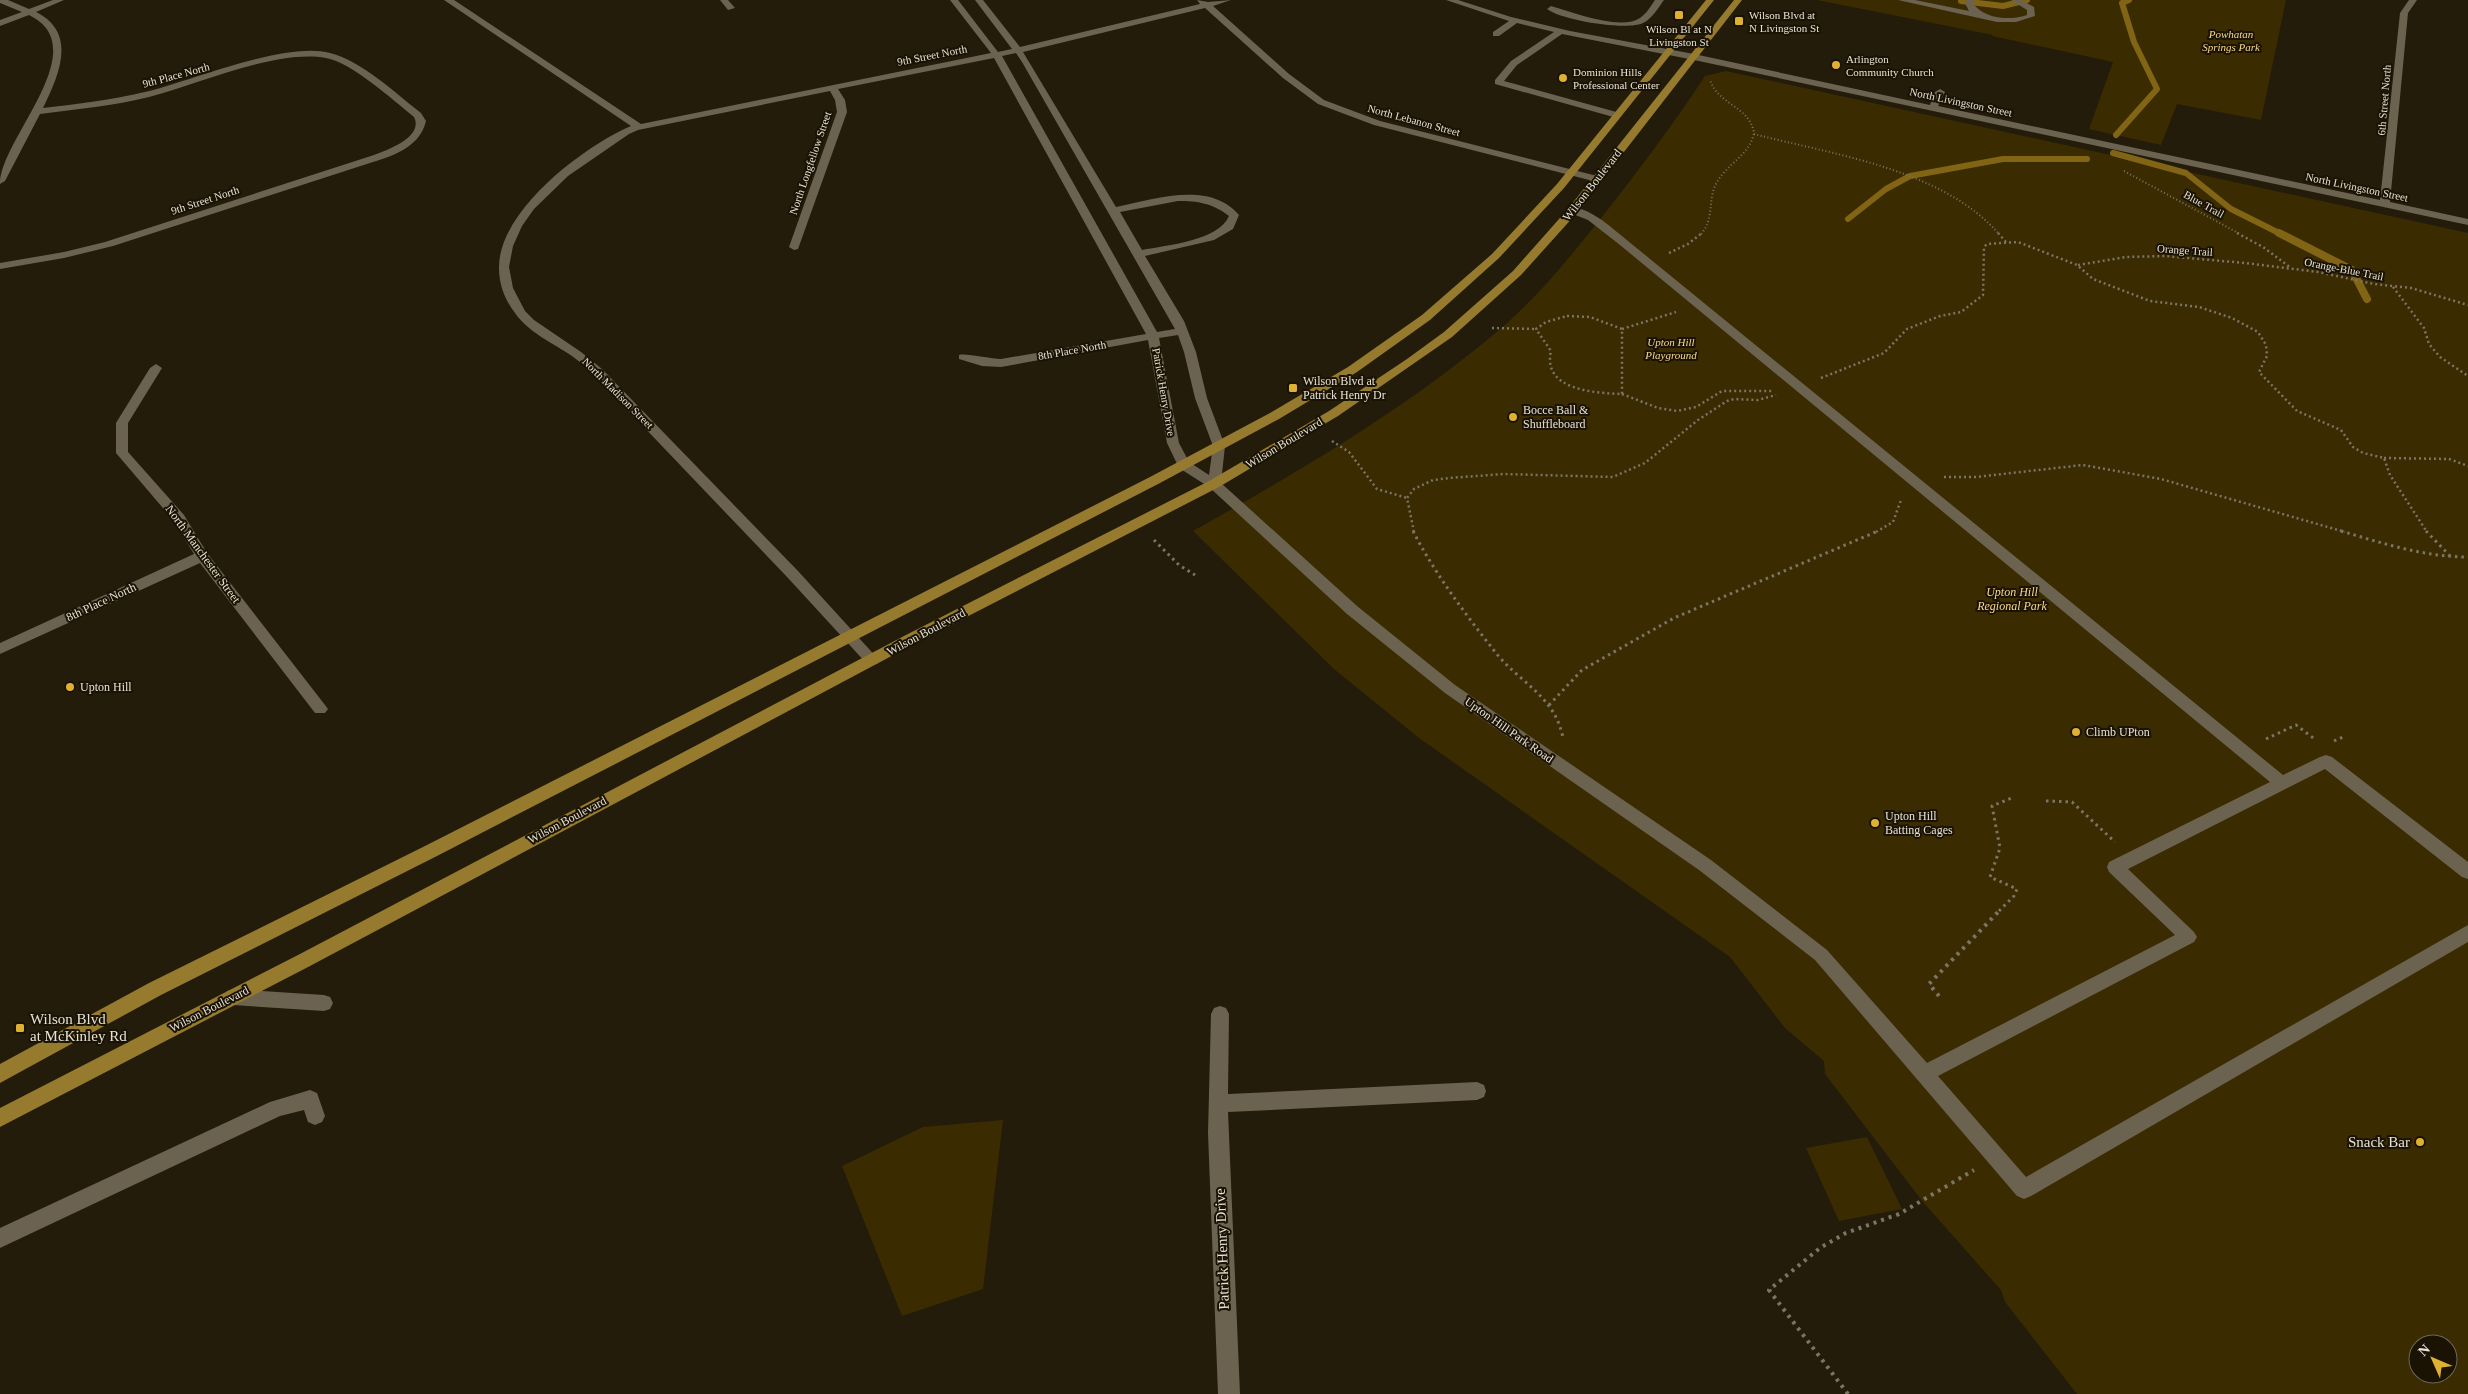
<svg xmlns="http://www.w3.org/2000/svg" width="2468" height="1394" font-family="'Times New Roman',serif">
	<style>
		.green { fill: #3b2b00; fill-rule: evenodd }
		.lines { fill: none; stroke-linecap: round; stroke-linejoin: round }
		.stream-far1 { stroke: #816414; stroke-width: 6 }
		.stream { stroke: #816414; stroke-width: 8 }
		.path-far3 { stroke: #7b7567; stroke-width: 2; stroke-dasharray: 1 2.5; stroke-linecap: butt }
		.path-far2 { stroke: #7b7567; stroke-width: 2.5; stroke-dasharray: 2 3; stroke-linecap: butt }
		.path-far1 { stroke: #7b7567; stroke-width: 3; stroke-dasharray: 2.5 4; stroke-linecap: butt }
		.path { stroke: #7b7567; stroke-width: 4; stroke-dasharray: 3 5; stroke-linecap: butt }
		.minor { fill: #6b634f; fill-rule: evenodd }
		.major { fill: #967a2d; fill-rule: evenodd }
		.poi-dot { fill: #deb133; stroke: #1a1303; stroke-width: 2 }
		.labels { text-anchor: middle; stroke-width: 4; stroke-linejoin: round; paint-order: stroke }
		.far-poi-label { font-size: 11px; fill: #e7e2d7; stroke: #1a1303; text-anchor: start }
		.far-park-label { font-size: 11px; font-style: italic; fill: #f9d98b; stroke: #1a1303 }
		.far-street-label { font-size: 11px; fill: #e7e2d7; stroke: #1a1303 }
		.street-label { font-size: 12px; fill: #e7e2d7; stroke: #1a1303 }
		.poi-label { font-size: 12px; fill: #e7e2d7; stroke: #1a1303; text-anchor: start }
		.park-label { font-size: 12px; font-style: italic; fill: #f9d98b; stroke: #1a1303 }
		.near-poi-label { font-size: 15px; fill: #e7e2d7; stroke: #1a1303; text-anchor: start }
		.near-street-label { font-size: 15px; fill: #e7e2d7; stroke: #1a1303 }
	</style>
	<rect width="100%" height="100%" fill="#231c0b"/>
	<g class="green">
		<polygon points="1817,0 2286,0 2261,120 2177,104 2161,145 2089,129 2113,62 1992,36 1993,35"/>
		<path d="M1726,71L2468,233V1394H2077L2005,1302L2001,1290L1923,1202L1825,1074L1824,1061L1785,1028L1730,957L1419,738L1334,669L1193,531C1301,470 1403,411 1499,330C1536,299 1568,259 1598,222C1636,174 1672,126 1705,76ZM2418,1344H2448V1374H2418Z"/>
		<polygon points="1003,1120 983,1289 902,1316 842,1166 923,1127"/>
		<polygon points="1867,1137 1902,1209 1839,1221 1806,1148"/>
	</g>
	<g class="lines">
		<g class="stream-far1">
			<polyline points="1961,1 2003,6 2027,0"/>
			<polyline points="2116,135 2157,89 2134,42 2122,3 2129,0"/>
			<polyline points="2113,153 2186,173 2231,209 2281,234"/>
			<polyline points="1848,219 1886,189 1910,176 2003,159 2087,159"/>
		</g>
		<polyline class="stream" points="2279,233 2352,270 2367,299"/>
		<g class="path-far3">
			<path d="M1754,134C1835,155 1942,169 1999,234"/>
			<polyline points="2124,171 2240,234"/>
			<path d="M1701,234C1714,220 1708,202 1715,186C1724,165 1749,157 1754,133C1750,106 1716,104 1710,79"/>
		</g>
		<g class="path-far2">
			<polyline points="1998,233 2006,242"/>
			<polyline points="2237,233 2263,247 2291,268"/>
			<polyline points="1669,253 1688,244 1702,233"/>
			<polyline points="2078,265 2126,257 2165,256 2245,263 2318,272 2374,284 2411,288 2468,305"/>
			<polyline points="2393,287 2424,328 2429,344 2440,357 2468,376"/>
			<path d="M1567,316L1590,317L1622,329V394C1594,393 1542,390 1551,351L1536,329L1546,322Z"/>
			<polyline points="1492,328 1536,329"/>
			<polyline points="1622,329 1676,312"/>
			<polyline points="1821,378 1884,353 1907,329 1940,316 1961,312 1983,295 1984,247 1987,244 2018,242 2077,265 2093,279 2150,301 2199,307 2232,318 2258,332 2266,345 2267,356 2259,372 2297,411 2341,430 2353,447 2363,453 2384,458 2390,475 2427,532"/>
			<polyline points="1622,394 1658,408 1677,411 1696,407 1722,391 1772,391"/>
			<polyline points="1332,441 1349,452 1377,489 1407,498"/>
			<polyline points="2384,458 2449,459 2468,466"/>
			<polyline points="1944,477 1976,477 2083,465 2161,479 2345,532"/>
			<polyline points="1414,532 1407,498 1414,489 1433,480 1449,478 1503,474 1613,477 1645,463 1698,420 1727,401 1734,399 1758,400 1776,395"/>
			<polyline points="1876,532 1893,522 1901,500"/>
		</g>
		<g class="path-far1">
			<path d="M1413,531C1435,574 1466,615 1496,653C1520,683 1555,696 1563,738"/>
			<path d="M2341,531C2382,543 2424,557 2468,557"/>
			<polyline points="2426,531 2451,557"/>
			<polyline points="1154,540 1179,565 1195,575"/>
			<polyline points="1549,705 1582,670 1674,618 1878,531"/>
			<polyline points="2266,739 2296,725 2316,740"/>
			<polyline points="2334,741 2343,737"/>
			<polyline points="2046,801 2072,802 2115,842"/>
			<polyline points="1999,911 2014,896 2017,889 1990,877 2000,848 1992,806 2014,797"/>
		</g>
		<g class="path">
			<polyline points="1939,996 1929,984 2000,910"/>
			<polyline points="1848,1394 1769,1290 1820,1248 1846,1233 1899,1214 1974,1170"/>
		</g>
		<g class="minor">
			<path d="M0,0H8L29,9L53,0H64L36,12C78,33 59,75 43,108C77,104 112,100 145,92C192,81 284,41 330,53C362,61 395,93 421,113L426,121C420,146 396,155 373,162L113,246L64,258L0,269V263L64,252L105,242L374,155C388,150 424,137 414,117C393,100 351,62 326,58C277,49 199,84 149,97C114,106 77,109 40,114L5,181L0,184C0,139 97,48 29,15L0,26V20L22,12L0,3Z"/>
			<path d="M444,0H454L641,124L991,53L950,0H958L998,52L1012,49L975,0H983L1020,47L1200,4L1197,0L1208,2L1231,0L1213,6L1289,74L1324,100L1380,121L1601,177V181L1597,182L1374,125L1318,104L1283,78L1205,8L1023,52L1116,207C1154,199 1210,180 1239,215L1233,229L1214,240L1145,256L1184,321L1196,352L1207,398L1225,446L1221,483L1357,606L1455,685L1711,860L1827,950L1927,1063L2175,935L2109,872L2107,867L2109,862L2270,782L1620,245L1588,220L1568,212V208C1587,204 1614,230 1628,241L2283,775L2320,757L2326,755L2332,757L2468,862V879L2462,877L2325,769L2128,869L2194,932L2197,937L2194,942L1938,1076L2026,1177L2468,925V942L2031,1196L2024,1199L2017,1196L1815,960L1699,870L1445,693L1347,614L1209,487L1179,468L1167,443L1148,340L1001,367L982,366L959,359V355C966,353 991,359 1001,359L1146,334L994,58L838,89L845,100L847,112L798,249L794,250L789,247L837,112L835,100L830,91L638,130L629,134L568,176L534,209L522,226L513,246L509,267L513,288L525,311L534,320L581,352L602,369L798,571L879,660L877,664H867L788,578L598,379C590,371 582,363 572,356C553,343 529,333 515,313C505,300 499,285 499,268C498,211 584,146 631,126ZM1016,53L1022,62L1175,329L1157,332L1002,56ZM1178,201C1198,201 1212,203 1229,216C1218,241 1167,245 1142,250L1120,212ZM1178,335L1184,352L1195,398L1213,446L1209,475L1189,462L1179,443L1159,338Z"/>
			<polygon points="720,0 728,0 735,8 728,10"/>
			<polygon points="1446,0 1458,0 1511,17 1570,31 1694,54 1930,105 1935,92 1940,89 1945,92 1938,106 2380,200 2400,13 2409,0 2417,0 2408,13 2390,202 2468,219 2468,225 1694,60 1562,34 1517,65 1504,81 1620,113 1622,115 1617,118 1495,84 1495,80 1511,61 1554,32 1517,23 1499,36 1493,36 1493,32 1509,21"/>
			<path d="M1655,0H1664C1658,8 1652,19 1643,23C1626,31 1561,20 1547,9L1551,6C1572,12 1621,31 1640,18C1646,14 1651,6 1655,0Z"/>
			<path d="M1898,0H1915L1969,11L1965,3L1967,0H1975L1973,3C1983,19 2011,21 2027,15V10L2011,0H2021L2034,7L2035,16L2016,22H1997Z"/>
			<polygon points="156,364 162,368 128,423 128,452 184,515 207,553 325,705 328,709 325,713 315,713 200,563 0,654 0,643 194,554 174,521 116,453 116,423 150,368"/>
			<polygon points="233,989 324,995 330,997 333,1003 330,1009 324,1011 233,1005 227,1003 224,997 227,991"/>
			<polygon points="1220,1006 1226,1008 1229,1014 1228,1094 1477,1082 1484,1085 1486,1091 1484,1097 1477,1100 1228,1112 1240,1394 1218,1394 1208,1133 1211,1014 1214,1008"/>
			<polygon points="310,1090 317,1093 325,1116 322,1122 315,1125 308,1122 304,1110 280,1116 0,1248 0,1228 270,1102"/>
		</g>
		<g class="major">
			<polygon points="1706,0 1714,0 1564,188 1499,258 1430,320 1357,372 1279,419 1160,483 437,856 161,995 0,1083 0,1064 149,983 425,846 1150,477 1270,413 1348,367 1422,315 1492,254 1557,184"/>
			<polygon points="1734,0 1742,0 1575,215 1521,275 1452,337 1338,416 1219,487 914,644 310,966 0,1127 0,1108 298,955 904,636 1209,481 1329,411 1407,359 1444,332 1513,271 1567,210"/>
		</g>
	</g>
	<g class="poi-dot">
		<rect x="1674" y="10" width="10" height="10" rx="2.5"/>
		<rect x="1734" y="16" width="10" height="10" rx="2.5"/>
		<circle cx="1836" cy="65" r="5"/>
		<circle cx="1563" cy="78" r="5"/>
		<rect x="1288" y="383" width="10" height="10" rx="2.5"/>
		<circle cx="1513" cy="417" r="5"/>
		<circle cx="70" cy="687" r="5"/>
		<circle cx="2076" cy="732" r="5"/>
		<circle cx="1875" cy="823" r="5"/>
		<rect x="15" y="1023" width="10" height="10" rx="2.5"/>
		<circle cx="2420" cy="1142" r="5"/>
	</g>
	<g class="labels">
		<g class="far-poi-label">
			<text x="1749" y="19">Wilson Blvd at<tspan x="1749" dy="13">N Livingston St</tspan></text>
			<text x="1679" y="33" text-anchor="middle">Wilson Bl at N<tspan x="1679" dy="13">Livingston St</tspan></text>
			<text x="1846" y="63">Arlington<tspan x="1846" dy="13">Community Church</tspan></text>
			<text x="1573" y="76">Dominion Hills<tspan x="1573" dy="13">Professional Center</tspan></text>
		</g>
		<g class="far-park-label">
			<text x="2231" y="38">Powhatan<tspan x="2231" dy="13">Springs Park</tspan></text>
			<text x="1671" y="346">Upton Hill<tspan x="1671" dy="13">Playground</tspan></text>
		</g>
		<g class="far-street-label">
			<text transform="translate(932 55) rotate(-11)" y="4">9th Street North</text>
			<text transform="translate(176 75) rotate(-15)" y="4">9th Place North</text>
			<text transform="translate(2384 100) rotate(-85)" y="4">6th Street North</text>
			<text transform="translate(1961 102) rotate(12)" y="4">North Livingston Street</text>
			<text transform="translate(1414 120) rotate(15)" y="4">North Lebanon Street</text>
			<text transform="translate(810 163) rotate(-71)" y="4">North Longfellow Street</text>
			<text transform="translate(2357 187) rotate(12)" y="4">North Livingston Street</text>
			<text transform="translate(205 200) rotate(-18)" y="4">9th Street North</text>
			<text transform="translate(2204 204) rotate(29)" y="4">Blue Trail</text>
			<text transform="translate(2185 250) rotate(4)" y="4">Orange Trail</text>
			<text transform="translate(2344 269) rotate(11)" y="4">Orange-Blue Trail</text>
			<text transform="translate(1072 350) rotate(-10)" y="4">8th Place North</text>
			<text transform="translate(1164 392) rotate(80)" y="4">Patrick Henry Drive</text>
			<text transform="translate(618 393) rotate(45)" y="4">North Madison Street</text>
		</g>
		<g class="street-label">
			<text transform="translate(1592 185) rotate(-52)" y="4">Wilson Boulevard</text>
			<text transform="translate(1284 443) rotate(-31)" y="4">Wilson Boulevard</text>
			<text transform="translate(203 554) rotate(54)" y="4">North Manchester Street</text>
			<text transform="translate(101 602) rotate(-25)" y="4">8th Place North</text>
			<text transform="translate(926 632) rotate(-28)" y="4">Wilson Boulevard</text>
			<text transform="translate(1509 730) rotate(35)" y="4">Upton Hill Park Road</text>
			<text transform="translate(567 820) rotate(-28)" y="4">Wilson Boulevard</text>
			<text transform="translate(209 1009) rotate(-27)" y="4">Wilson Boulevard</text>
		</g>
		<g class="poi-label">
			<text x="1303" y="385">Wilson Blvd at<tspan x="1303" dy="14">Patrick Henry Dr</tspan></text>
			<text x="1523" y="414">Bocce Ball &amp;<tspan x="1523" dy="14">Shuffleboard</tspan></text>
			<text x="80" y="691">Upton Hill</text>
			<text x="2086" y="736">Climb UPton</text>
			<text x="1885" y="820">Upton Hill<tspan x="1885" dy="14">Batting Cages</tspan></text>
		</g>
		<g class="park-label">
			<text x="2012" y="596">Upton Hill<tspan x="2012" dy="14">Regional Park</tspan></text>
		</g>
		<g class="near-poi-label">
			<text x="30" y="1024">Wilson Blvd<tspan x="30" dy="17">at McKinley Rd</tspan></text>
			<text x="2410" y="1147" text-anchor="end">Snack Bar</text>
		</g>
		<g class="near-street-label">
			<text transform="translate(1222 1249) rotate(-92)" y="5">Patrick Henry Drive</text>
		</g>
	</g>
	<g transform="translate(2433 1359) rotate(315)"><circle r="24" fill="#1a1303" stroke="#6c6658"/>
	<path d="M0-4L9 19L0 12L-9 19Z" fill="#deb133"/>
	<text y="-8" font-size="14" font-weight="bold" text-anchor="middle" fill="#e7e2d7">N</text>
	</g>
</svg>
